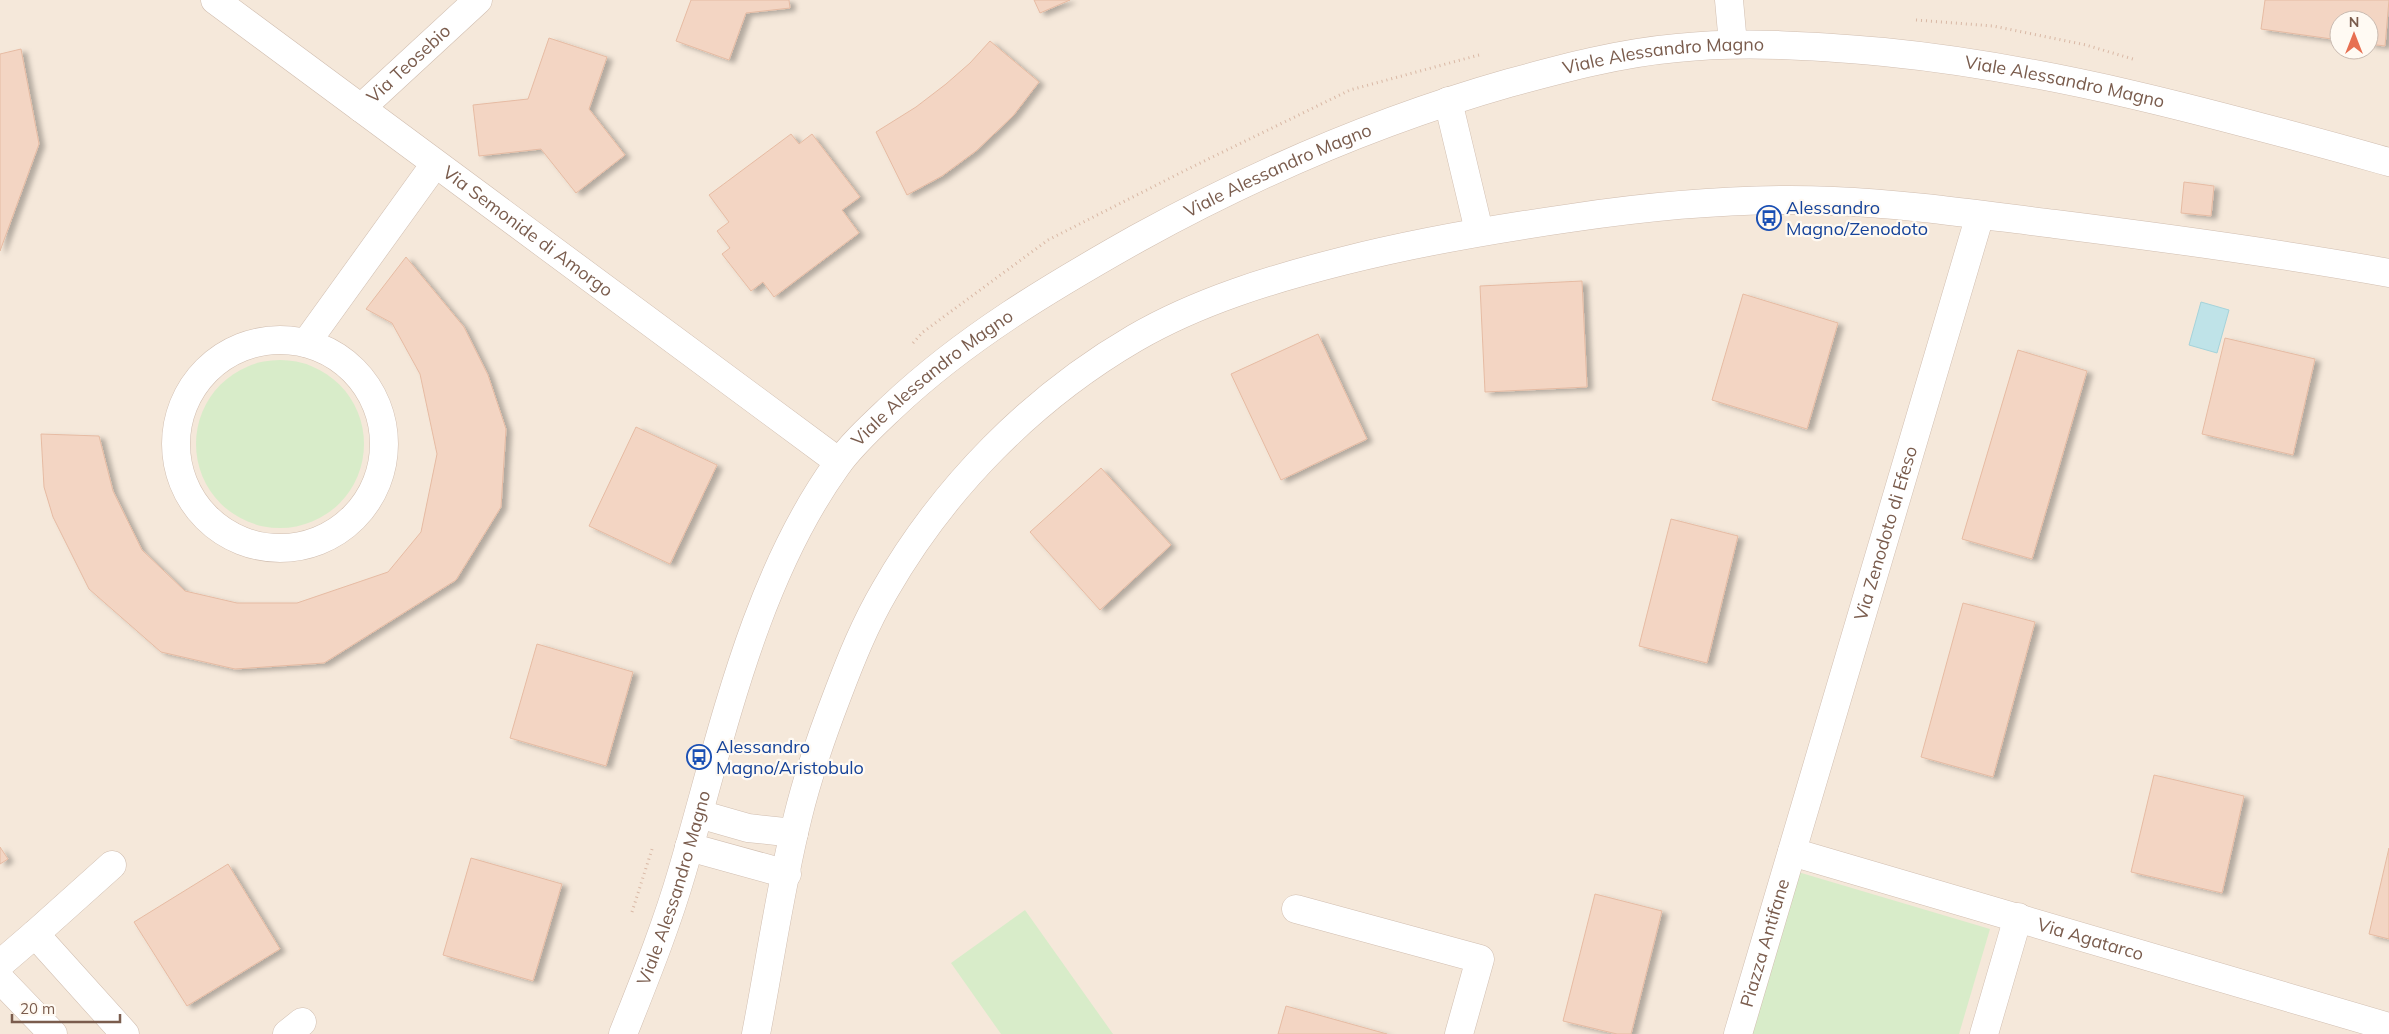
<svg xmlns="http://www.w3.org/2000/svg" width="2389" height="1034" font-family="Mulish,sans-serif">
	<style>
		.residential { fill: #f5e8da; fill-rule: evenodd }
		.green { fill: #d8ecc9 }
		.water { fill: #bfe3e8; stroke: #a5d3da }
		.building { fill: #f3d5c3; stroke: #e6bba3; filter: url(#shadow) }
		.lines { fill: none; stroke-linecap: round; stroke-linejoin: round }
		.minor-casing { stroke: #d1beb0; stroke-width: 29 }
		.path { stroke: #d9b8a5; stroke-width: 3; stroke-dasharray: 1 4; stroke-linecap: butt }
		.minor { stroke: #fff; stroke-width: 28 }
		.labels { text-anchor: middle; stroke-width: 4.5; stroke-linejoin: round; paint-order: stroke }
		.street-label { font-size: 18px; fill: #7a5c4d; stroke: #fffaf3 }
		.transit-label { font-size: 18px; fill: #164399; stroke: #fffaf3; text-anchor: start }
	</style>
	<defs>
		<filter id="shadow"><feDropShadow dx="5.5" dy="3" stdDeviation="2.5" flood-color="#0004"/></filter>
	</defs>
	<rect width="100%" height="100%" fill="#fdf6ec"/>
	<path class="residential" d="M0,0H2389V1034H0ZM2339,20H2369V50H2339Z"/>
	<g class="green">
		<circle cx="280" cy="444" r="84"/>
		<polygon points="1798,872 1990,929 1959,1034 1750,1034"/>
		<polygon points="1025,910 1113,1034 1001,1034 951,963"/>
	</g>
	<polygon class="water" points="2201,302 2229,310 2217,353 2189,345"/>
	<g class="building">
		<polygon points="691,0 789,0 790,8 746,13 729,60 676,41"/>
		<polygon points="1034,0 1070,0 1040,13"/>
		<polygon points="2265,0 2389,0 2385,46 2369,44 2369,20 2339,20 2339,40 2261,29"/>
		<polygon points="549,38 607,57 589,109 625,155 576,193 541,149 479,156 473,105 528,99"/>
		<polygon points="990,41 1039,82 1013,116 976,151 942,176 907,195 876,132 916,107 946,84 970,63"/>
		<polygon points="21,49 39,144 0,251 0,54"/>
		<polygon points="791,134 799,144 812,134 860,197 842,210 859,233 774,297 763,282 751,291 722,254 730,248 717,231 729,222 709,195"/>
		<polygon points="2184,182 2214,186 2211,216 2181,213"/>
		<polygon points="406,257 464,327 488,375 506,429 501,507 456,580 324,663 235,669 161,652 89,589 53,517 44,487 41,434 99,436 113,491 142,550 185,591 237,603 297,603 388,572 421,532 437,454 420,374 392,323 366,309"/>
		<polygon points="1582,281 1587,387 1485,392 1480,286"/>
		<polygon points="1743,294 1838,323 1807,429 1712,400"/>
		<polygon points="1318,334 1367,439 1281,480 1231,374"/>
		<polygon points="2225,338 2315,359 2293,455 2202,434"/>
		<polygon points="2018,350 2087,371 2032,559 1962,539"/>
		<polygon points="636,427 717,465 670,564 589,526"/>
		<polygon points="1101,468 1171,545 1100,610 1030,532"/>
		<polygon points="1671,519 1738,536 1707,663 1639,646"/>
		<polygon points="1963,603 2035,622 1993,777 1921,757"/>
		<polygon points="537,644 633,672 606,766 510,738"/>
		<polygon points="2154,775 2244,796 2222,893 2131,872"/>
		<polygon points="0,847 8,859 0,864"/>
		<polygon points="2389,848 2389,939 2369,934"/>
		<polygon points="471,858 562,884 533,981 443,955"/>
		<polygon points="228,864 280,949 187,1006 134,922"/>
		<polygon points="1595,894 1662,911 1631,1034 1617,1034 1563,1021"/>
		<polygon points="1286,1006 1387,1034 1278,1034"/>
	</g>
	<g class="lines">
		<defs>
			<g id="minor">
				<path id="s1" d="M215,0L839,462"/>
				<polyline points="1729,0 1733,44"/>
				<polyline points="1448,101 1479,231"/>
				<path id="s2" d="M361,108L478,0"/>
				<circle cx="280" cy="444" r="104"/>
				<polyline points="306,343 435,164"/>
				<polyline points="699,814 748,828 794,833"/>
				<polyline points="689,847 787,874"/>
				<path id="s3" d="M1792,852L2389,1027"/>
				<polyline points="1296,909 1480,959 1459,1034"/>
				<polyline points="35,934 112,865"/>
				<polyline points="0,964 35,934 125,1034"/>
				<polyline points="0,979 53,1034"/>
				<polyline points="287,1034 302,1022"/>
				<path id="s4" d="M623,1034C644,981 666,927 682,872C722,736 753,582 837,465C852,444 873,425 892,407C965,338 1051,287 1138,238C1256,173 1379,120 1509,83C1564,68 1620,53 1677,48C1747,41 1815,46 1884,52C2056,69 2223,116 2389,162"/>
				<path d="M756,1034C770,962 780,888 798,816C808,775 822,735 837,696C851,659 865,624 885,590C944,487 1032,398 1135,338C1199,301 1272,279 1343,261C1418,242 1494,229 1571,218C1658,205 1746,197 1834,201C1908,204 1981,215 2055,224C2167,238 2278,253 2389,273"/>
				<path id="s5" d="M1738,1034L1980,215"/>
				<polyline points="1984,1034 2018,917"/>
			</g>
		</defs>
		<use href="#minor" class="minor-casing"/>
		<g class="path">
			<polyline points="1916,20 1993,26 2086,45 2136,60"/>
			<polyline points="913,343 923,332 1048,240 1192,167 1350,90 1479,55"/>
			<polyline points="632,912 653,846"/>
		</g>
		<use href="#minor" class="minor"/>
	</g>
	<defs>
		<symbol id="bus-ring" viewBox="-11 -11 22 22"><circle r="9.5" fill="#fffaf3" stroke="#1a4fb4" stroke-width="1.5"/><path d="M-5-6H5V4H4V6H2V4H-2V6H-4V4H-5ZM-3.5-4V0h7V-4ZM-3.5 1.2v1.5H-2V1.2ZM2 1.2v1.5H3.5V1.2Z" fill="#1a4fb4"/></symbol>
	</defs>
	<g fill-rule="evenodd">
		<use href="#bus-ring" x="1755" y="204" width="28" height="28"/>
		<use href="#bus-ring" x="685" y="743" width="28" height="28"/>
	</g>
	<g class="labels">
		<g class="street-label">
			<text dy="6" stroke="none"><textPath href="#s4" startOffset="1550">Viale Alessandro Magno</textPath></text>
			<text dy="6" stroke="none"><textPath href="#s2" startOffset="65">Via Teosebio</textPath></text>
			<text dy="6" stroke="none"><textPath href="#s4" startOffset="1955">Viale Alessandro Magno</textPath></text>
			<text dy="6" stroke="none"><textPath href="#s4" startOffset="1145">Viale Alessandro Magno</textPath></text>
			<text dy="6" stroke="none"><textPath href="#s1" startOffset="389">Via Semonide di Amorgo</textPath></text>
			<text dy="6" stroke="none"><textPath href="#s4" startOffset="740">Viale Alessandro Magno</textPath></text>
			<text dy="6" stroke="none"><textPath href="#s5" startOffset="522">Via Zenodoto di Efeso</textPath></text>
			<text dy="6" stroke="none"><textPath href="#s4" startOffset="155">Viale Alessandro Magno</textPath></text>
			<text dy="6" stroke="none"><textPath href="#s3" startOffset="311">Via Agatarco</textPath></text>
			<text dy="6" stroke="none"><textPath href="#s5" startOffset="95">Piazza Antifane</textPath></text>
		</g>
		<g class="transit-label">
			<text x="1786" y="214">Alessandro<tspan x="1786" dy="21">Magno/Zenodoto</tspan></text>
			<text x="716" y="753">Alessandro<tspan x="716" dy="21">Magno/Aristobulo</tspan></text>
		</g>
	</g>
	<g transform="translate(2354 35)"><circle r="24" fill="#fffaf3" stroke="#cabbb1"/>
	<path d="M0-4L9 19L0 12L-9 19Z" fill="#e76f51"/>
	<text y="-8" font-size="14" font-weight="bold" text-anchor="middle" fill="#7a5c4d">N</text>
	</g>
	<path d="M12 1014v8h108v-8" fill="none" stroke="#7a5c4d" stroke-width="2.5"/>
	<text x="20" y="1014" font-size="15" fill="#7a5c4d" stroke="#fffaf3" stroke-width="4" paint-order="stroke">20 m</text>
</svg>
